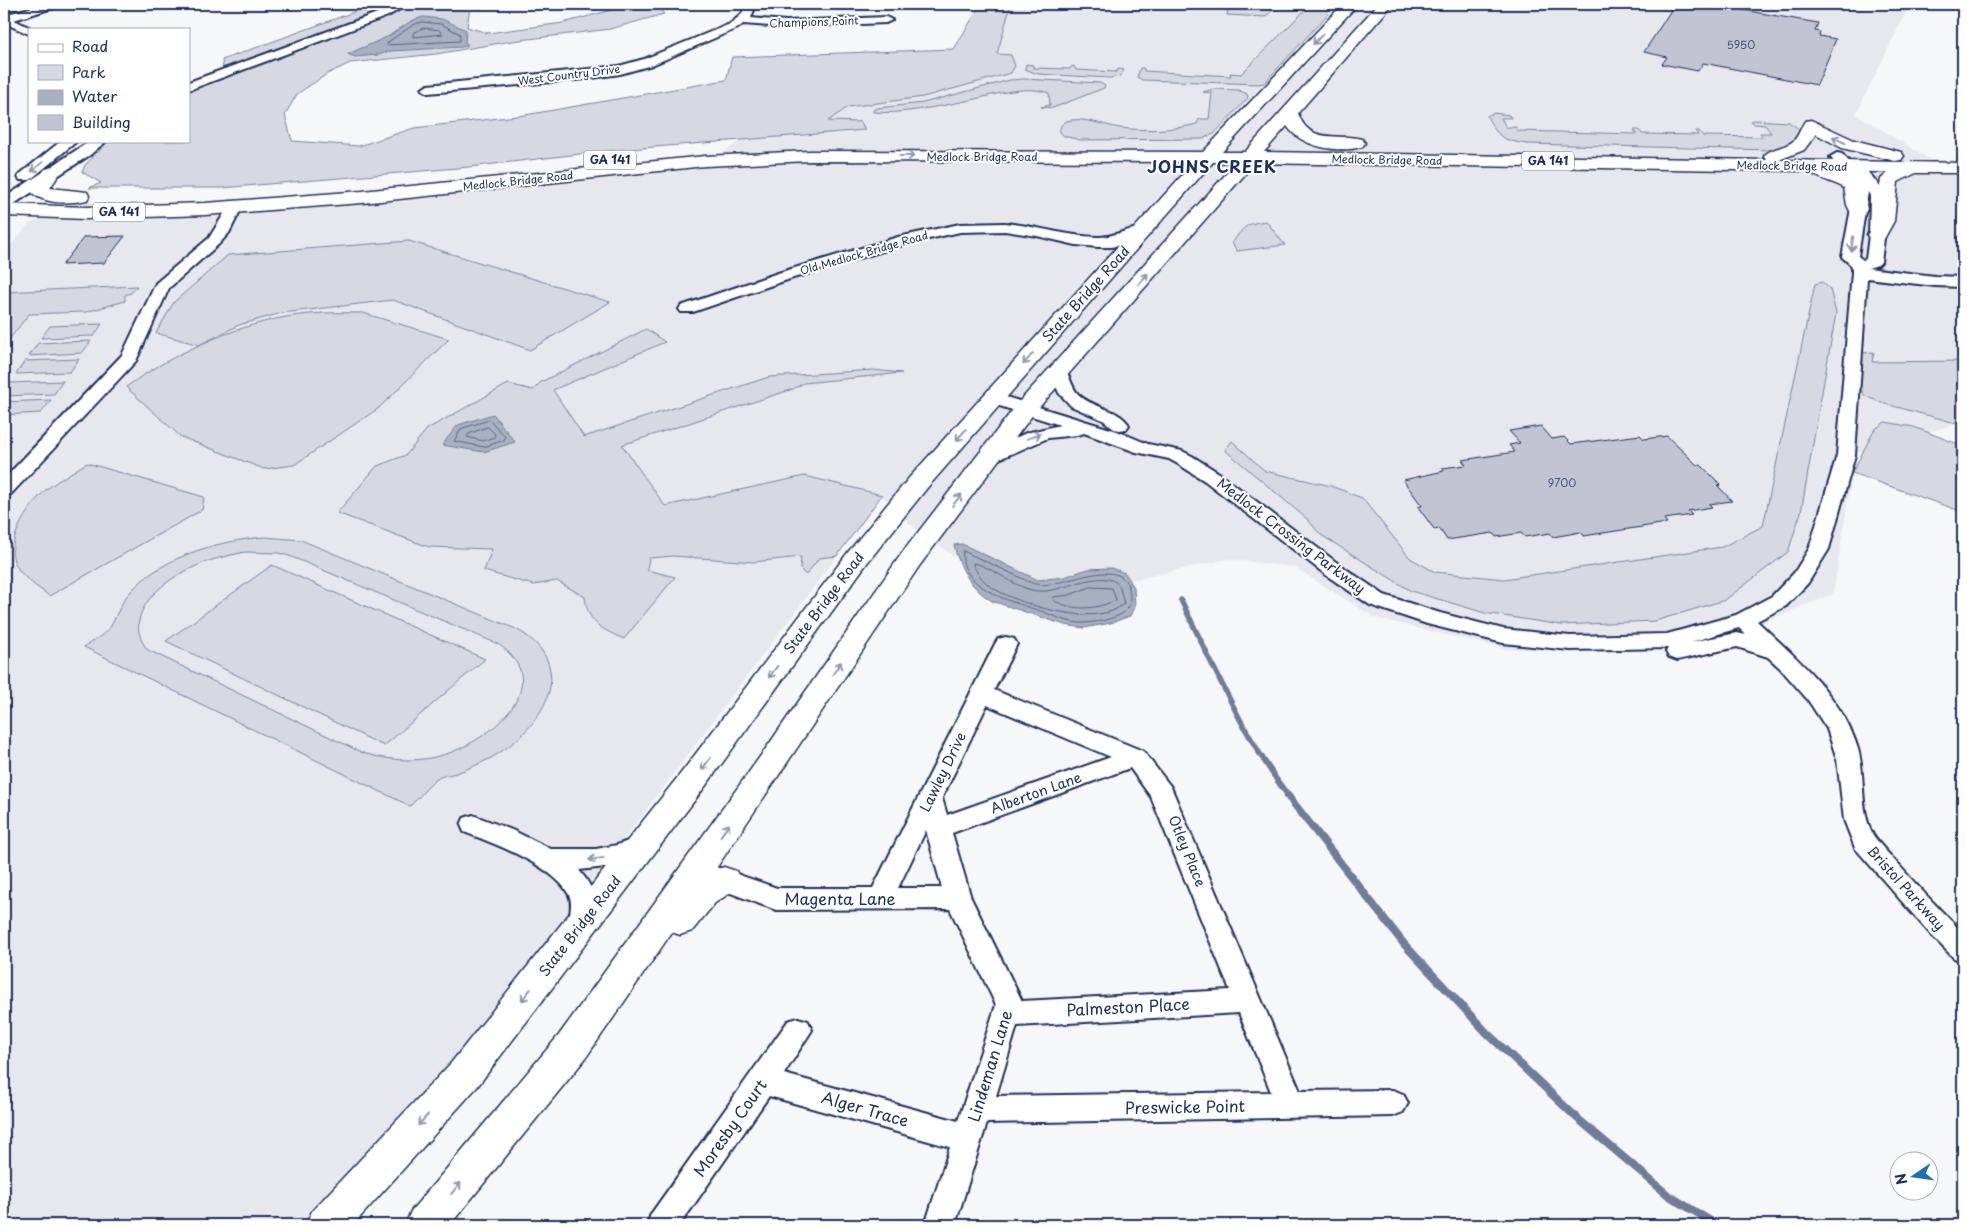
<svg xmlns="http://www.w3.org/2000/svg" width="1967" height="1229" font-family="'Playpen Sans',sans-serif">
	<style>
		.built { fill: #e6e8ee }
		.green { fill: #d6d9e2; stroke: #7884a0; fill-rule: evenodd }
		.water { fill: #a9b0c1; stroke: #707c99 }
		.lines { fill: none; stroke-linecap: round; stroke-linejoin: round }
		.shore { stroke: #546386; stroke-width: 1 }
		.stream-far1 { stroke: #707c99; stroke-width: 5.5 }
		.stream { stroke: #707c99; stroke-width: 8 }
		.building { fill: #c0c4d3; stroke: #1b2f5e }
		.minor-casing { stroke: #1b2f5e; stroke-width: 4 }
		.trunk-casing { stroke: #1b2f5e; stroke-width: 3 }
		.minor { fill: #fff; fill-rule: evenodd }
		.trunk { fill: #fff; fill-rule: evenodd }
		.oneway { stroke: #8d97ae }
		.labels { text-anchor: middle; stroke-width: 4; stroke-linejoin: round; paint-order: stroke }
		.far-street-label { font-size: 11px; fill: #1b2f5e; stroke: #fff }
		.number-label { font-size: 11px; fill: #44547b }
		.shield { fill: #fff; stroke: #5f6d8e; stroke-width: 1 }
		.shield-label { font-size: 12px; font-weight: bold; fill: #1b2f5e }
		.street-label { font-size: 14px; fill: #1b2f5e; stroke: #fff }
		.far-district-label { font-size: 16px; font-weight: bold; letter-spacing: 1px; fill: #1b2f5e; stroke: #fff }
		.near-street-label { font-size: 16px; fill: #1b2f5e; stroke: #fff }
	</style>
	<rect width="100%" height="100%" fill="#f6f7f9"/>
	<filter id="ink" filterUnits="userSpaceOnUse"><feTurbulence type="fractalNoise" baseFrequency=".02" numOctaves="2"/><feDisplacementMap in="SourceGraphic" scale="10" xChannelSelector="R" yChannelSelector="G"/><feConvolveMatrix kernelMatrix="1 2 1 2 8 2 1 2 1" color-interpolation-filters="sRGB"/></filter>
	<g filter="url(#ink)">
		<polygon class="built" points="1011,4 1910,4 1856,114 1931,160 1963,160 1963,422 1846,456 1963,503 1963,512 1852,473 1833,594 1756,625 1667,649 1506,649 1375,618 1294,567 1227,559 1020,605 910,524 882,495 805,476 665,506 622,445 793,389 804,383 899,373 873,370 769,377 584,437 553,390 664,342 646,329 541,382 533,390 508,384 427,429 406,455 377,466 429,547 492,549 485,570 533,585 557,581 585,597 586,611 675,577 647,570 649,558 673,556 753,562 801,557 819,558 837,556 369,1179 320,1225 4,1225 4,346 29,314 86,312 125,301 125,295 136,286 4,292 4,254 29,224 76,202 181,204 236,199 230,206 502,183 497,173 701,169 742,139 864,130 861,122 827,122 848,107 923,97 997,54"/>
		<g class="green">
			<polygon points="406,4 470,7 467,27 488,33 563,23 634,4 655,4 664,14 610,29 512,41 436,54 350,63 327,74 297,94 285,115 292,141 359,146 414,128 525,115 726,80 732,57 954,49 981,4 1011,4 997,54 1011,55 1015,66 1011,73 923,97 848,107 828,121 861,122 865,130 605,151 469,167 222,188 89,188 101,183 82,172 85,165 109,141 189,141 189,90 224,75 222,60 362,9"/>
			<path d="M1302,4C1312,4 1325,3 1328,14L1264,83L1257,84L1142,80L1137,77L1140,68H1144V71L1231,76L1230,73L1241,74L1307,8L1300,6Z"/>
			<polygon points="1228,6 1275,8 1265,17 1227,15"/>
			<polygon points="1026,64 1033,65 1033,68 1070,69 1071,67 1074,66 1076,70 1116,72 1118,69 1124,70 1120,76 1110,78 1038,74 1025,69"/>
			<path d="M1024,79L1100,83L1105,86L1104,88L1053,108L1041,107L1050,105L1049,93C1023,84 992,96 966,101C941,106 898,115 873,112V110L877,108L923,103L1010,80Z"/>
			<path d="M1213,89L1238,90L1247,94L1248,98L1214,134L1202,139L1080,140L1064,136L1060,132C1059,127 1062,123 1067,121C1081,116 1106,126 1120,128C1145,131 1173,130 1197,124L1199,119H1209L1212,93L1203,92Z"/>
			<path d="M1493,113L1509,115L1511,118H1501L1506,127H1516L1518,131L1637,134L1634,130H1639L1642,134L1698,135L1695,131H1699L1703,136L1763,137L1760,133H1771L1765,125L1754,124L1751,121L1754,120L1789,122L1799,129L1800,136L1796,145L1772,150L1527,144C1502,140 1498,138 1487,116Z"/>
			<path d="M1266,221L1285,245L1237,251L1232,243C1245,226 1244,224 1266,221Z"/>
			<polygon points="409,241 610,302 530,350 393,300 282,313 239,325 199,345 156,333 174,302 228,255"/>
			<polygon points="1822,282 1830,289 1836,313 1801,512 1788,552 1725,600 1655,621 1561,625 1485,613 1411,591 1321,535 1307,519 1225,450 1232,441 1265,471 1331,486 1362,498 1410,558 1435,572 1504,579 1722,547 1763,526 1815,284"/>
			<polygon points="137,286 131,293 125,295 125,301 86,312 29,314 4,346 4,292"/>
			<path d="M363,313L449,339L379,408L294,465L264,469L181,437L126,387C174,352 250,318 310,314C327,312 346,313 363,313Z"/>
			<polygon points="102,324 94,336 41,338 50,326"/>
			<path d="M646,329L665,342L553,390L584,437L769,377L873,370L902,373L804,383L793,389L622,445L665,506L805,476L882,495L837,556L819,558L806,575L800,569L801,557L753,562L673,556L649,558L647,570L675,577L624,639C603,630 587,623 585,597L557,581L533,585L484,571L492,549L429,547L337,513L377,466L406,455L427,429L508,384L533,390L541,382Z"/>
			<polygon points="91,341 82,353 29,356 38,343"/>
			<polygon points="1874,352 1872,362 1963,361 1963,425 1882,403 1865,396 1858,384 1863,353"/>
			<polygon points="79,359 70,372 16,374 25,361"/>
			<polygon points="63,381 54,394 4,396 4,390 9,383"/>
			<polygon points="51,400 41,413 4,415 4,402"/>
			<polygon points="1885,422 1914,427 1963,446 1963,512 1852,473 1874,430"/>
			<path d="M87,463L204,497L202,510L49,596C38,587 19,576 14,561C6,539 31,502 48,488C60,479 74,471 87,463Z"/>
			<path d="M265,537L301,540L516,629C583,666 541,730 491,758C479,764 468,769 456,773C450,775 442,775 437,779C427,786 419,798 410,806L84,647C92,641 106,634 111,626C118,613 121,601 132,590C166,555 218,541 265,537ZM245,552L279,553L292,557L498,644C558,685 490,740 446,754C418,763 391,761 363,753L148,650C120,617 160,582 190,569C207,560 226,556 245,552Z"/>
			<polygon points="272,565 485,659 384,746 166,641"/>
		</g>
		<g class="water">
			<polygon points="423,17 442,19 466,30 465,42 468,45 462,47 391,51 378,55 355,57 348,54 389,36 411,21"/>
			<polygon points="493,414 515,442 484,452 442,445 458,425"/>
			<path d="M962,544L1038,580L1064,577L1088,569L1111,568L1125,573L1134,587L1135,606L1130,616L1111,623L1084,628L1065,625L992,601C971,588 960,570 954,545Z"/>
		</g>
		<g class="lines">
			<g class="shore">
				<polygon points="422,22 441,24 460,34 460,41 387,45 388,42 413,25"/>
				<polygon points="423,28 439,30 443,34 413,37 413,34"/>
				<polygon points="490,420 505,437 504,440 484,447 454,441 461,429"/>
				<polygon points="488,427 495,434 494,437 483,441 467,437 469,434"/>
				<path d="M963,551C980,559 998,567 1015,575C1022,578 1029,583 1036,584C1061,591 1133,545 1130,602C1129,618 1098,622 1085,623C1070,624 1054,616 1041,611C1015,603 957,588 963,551Z"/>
				<path d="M974,563C999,569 1018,593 1045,591C1065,590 1104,568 1119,585L1124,603C1100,630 1015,604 990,586C983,581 977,573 973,565Z"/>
				<path d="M1091,587L1112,588L1116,600C1095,610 1073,611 1053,600L1054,597L1069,595Z"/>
			</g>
			<path class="stream-far1" d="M1181,600C1214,667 1244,737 1289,797"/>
			<polyline class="stream" points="1288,796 1404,944 1488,1034 1577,1118 1668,1195 1717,1225"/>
		</g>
		<g class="building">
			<polygon points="1675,4 1708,4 1818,23 1815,31 1820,32 1819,36 1836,39 1817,85 1703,63 1698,71 1662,64 1667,57 1644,52"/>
			<polygon points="125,236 104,263 62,265 84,237"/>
			<polygon points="1541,426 1552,439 1564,437 1571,444 1640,435 1644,439 1667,436 1697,465 1701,465 1721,485 1718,486 1732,501 1709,504 1712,507 1688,511 1692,515 1664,519 1667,523 1584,536 1581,532 1553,537 1550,533 1525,537 1521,533 1496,537 1493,533 1447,540 1439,528 1434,529 1418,507 1422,506 1403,480 1444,471 1442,468 1466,465 1462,460 1515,452 1509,445 1520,443 1509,431"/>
		</g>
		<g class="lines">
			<defs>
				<g id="minor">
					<polygon points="44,4 61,4 59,6 14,20 33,29 29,29 29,34 4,23 4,15"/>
					<polygon points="394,4 408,4 388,16 189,90 189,82 380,12"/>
					<polygon points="472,4 487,4 481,7 474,6"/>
					<polygon points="745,4 756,4 751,18 786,21 886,17 892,20 886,23 786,27 743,24 738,28 652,65 620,74 585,79 428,93 422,89 428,85 619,66 644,59 730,24 742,14"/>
					<polygon points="61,141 77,141 30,180 20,180 18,177 20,174"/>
					<polygon points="90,141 106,141 90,155 9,207 4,208 4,198"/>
					<path d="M1837,153L1842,154L1856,169H1865C1872,177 1880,184 1884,195C1889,211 1883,245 1881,262L1878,265L1868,268L1935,276L1963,277V287L1935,286L1867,278L1855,455L1829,549L1808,583L1786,606L1757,621C1796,658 1842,696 1858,749C1866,776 1859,809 1873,835C1879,844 1888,853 1895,861C1917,886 1940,910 1963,933V961L1954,958L1933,937L1855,848L1844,820L1837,759L1827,729L1808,700L1780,668L1768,657L1737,647L1677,660L1669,657L1666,652L1668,648L1570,650L1503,643L1427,624L1370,605L1326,575L1205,481L1178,464L1169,459L1136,452L1084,433L1077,435L1048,438L990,463L983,461L981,457L983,453L1026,433L1060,425L987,402L984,398L987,394L993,393L1117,431L1148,444L1182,451L1192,456L1219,473L1340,565L1384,595L1440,613L1503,629L1570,636L1667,634L1736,615L1772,596L1794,573L1809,549L1837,455L1852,272V266L1842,257L1854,192L1848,176L1830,157ZM1868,192L1870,196L1869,235L1866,259L1863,260L1858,256ZM1739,628L1746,635L1737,633L1691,642Z"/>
					<polygon points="235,203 240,204 242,207 229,233 219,244 169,288 136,361 11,494 4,496 4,479 122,355 156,283 209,238 230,204"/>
					<path d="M1005,223C1036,226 1066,236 1097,237C1114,238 1132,225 1146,229L1149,232L1146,235L1112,247H1098L1076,245L1037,236L1005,231L960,232L906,244L790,279L693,312H681L679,309L681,306L778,273L898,237L960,224Z"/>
					<path d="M1059,368L1065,369C1070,377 1072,388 1078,394C1093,409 1117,407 1129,425L1126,429L1120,430L1114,429L1103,420L1071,406L1059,393L1050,373L1053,369Z"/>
					<path d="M1006,637L1014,639L1017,644L994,690L1143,751L1171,787L1300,1091L1393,1090L1403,1094L1408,1103L1403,1112L1393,1116L987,1123L955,1225H925L950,1147L769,1096L680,1225H647L651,1214L788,1021L798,1018L808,1021L812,1030L784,1074L958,1121L996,1005L950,909L776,910L701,882L697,875L701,868L710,865L777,888H873L995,644L998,639ZM987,705L1111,757L947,815L942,798ZM1130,768L1151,797L1230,990L1022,1001L971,898L952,833ZM926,830L942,888H898ZM1239,1013L1271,1092L996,1096L1017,1026Z"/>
					<path d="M473,815L512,830L551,849H596L617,845L642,836L651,839L655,846L651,853L606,867L579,870C595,889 602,908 590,932L581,935L572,932C565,919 575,908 569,895C555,866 493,843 464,832L461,825L464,818Z"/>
				</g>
				<g id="trunk">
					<path d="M1343,4H1358L1222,152H1245L1378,4H1393L1298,113C1308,145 1339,133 1362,139L1365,143L1362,147C1338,153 1302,148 1287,126L1264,152L1767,160L1764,156C1770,148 1784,148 1792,142C1799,137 1800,128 1805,121L1811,120L1854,140L1901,152L1904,156L1901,160L1895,161L1842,148L1816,134L1804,150L1779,160L1963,163V173H1916L1898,182L1894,221L1884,239L1877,241L1870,239L1867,235L1875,221L1881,179L1889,172H1841L1852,177L1860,184L1864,193L1867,209L1865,213L1858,215L1851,213L1847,205L1844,188C1835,182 1814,178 1809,171L1255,163L1034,413L920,565L715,870L724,867L736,871L741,880L736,889L715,903L692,931L680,935L672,932L585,1059L450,1225H405L411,1211L559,1035L767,747L902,553L1018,403L1236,163L1213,162L927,488L867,563L707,784L477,1087L353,1225H306L312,1211L451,1063L685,768L849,551L909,478L1194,162L810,161L705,166L362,203L205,215L86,219L4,216V204L86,207L205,203L362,191L705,156L810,151L1203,152Z"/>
					<path d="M51,168L57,169L60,173L50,188L87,192L89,196L87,200C71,204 40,205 30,190L45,169Z"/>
				</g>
			</defs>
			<use href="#minor" class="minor-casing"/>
			<use href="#trunk" class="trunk-casing"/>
			<use href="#minor" class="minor"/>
			<use href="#trunk" class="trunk"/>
		</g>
		<defs><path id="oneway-shaft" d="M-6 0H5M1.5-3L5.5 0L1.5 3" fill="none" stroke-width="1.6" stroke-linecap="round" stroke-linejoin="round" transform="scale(1.25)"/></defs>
		<g class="oneway">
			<use href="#oneway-shaft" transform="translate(1318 39) rotate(133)"/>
			<use href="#oneway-shaft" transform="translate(1839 140) rotate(-154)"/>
			<use href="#oneway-shaft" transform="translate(907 156)"/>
			<use href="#oneway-shaft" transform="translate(37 167) rotate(140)"/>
			<use href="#oneway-shaft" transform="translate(1852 244) rotate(99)"/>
			<use href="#oneway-shaft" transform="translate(1143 279) rotate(-49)"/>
			<use href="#oneway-shaft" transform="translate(1028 359) rotate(132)"/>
			<use href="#oneway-shaft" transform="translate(961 435) rotate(131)"/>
			<use href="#oneway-shaft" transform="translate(1034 436) rotate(-22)"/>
			<use href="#oneway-shaft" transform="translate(957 500) rotate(-52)"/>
			<use href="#oneway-shaft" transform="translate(837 668) rotate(-56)"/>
			<use href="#oneway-shaft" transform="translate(773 672) rotate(126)"/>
			<use href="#oneway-shaft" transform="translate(706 764) rotate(126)"/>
			<use href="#oneway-shaft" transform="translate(725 830) rotate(-54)"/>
			<use href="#oneway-shaft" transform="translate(596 859) rotate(172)"/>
			<use href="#oneway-shaft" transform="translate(526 995) rotate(128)"/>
			<use href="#oneway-shaft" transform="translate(423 1120) rotate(133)"/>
			<use href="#oneway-shaft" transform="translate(456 1188) rotate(-51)"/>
		</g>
	</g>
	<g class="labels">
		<g class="far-street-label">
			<text transform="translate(814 22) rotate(-2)" y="4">Champions Point</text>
			<text transform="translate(569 75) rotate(-7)" y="4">West Country Drive</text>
			<text x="982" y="161">Medlock Bridge Road</text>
			<text transform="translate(1387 160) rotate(1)" y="4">Medlock Bridge Road</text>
			<text transform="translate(1792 166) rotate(1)" y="4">Medlock Bridge Road</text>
			<text transform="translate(518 181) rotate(-6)" y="4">Medlock Bridge Road</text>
			<text transform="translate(864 253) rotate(-16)" y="4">Old Medlock Bridge Road</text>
		</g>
		<g class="number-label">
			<text x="1741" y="49">5950</text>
			<text x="1562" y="487">9700</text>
		</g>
		<g class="shield">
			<rect x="584" y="150.5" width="52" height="19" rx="4"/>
			<rect x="1522" y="151.5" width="52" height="19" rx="4"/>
			<rect x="93" y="202.5" width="52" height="19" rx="4"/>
		</g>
		<g class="shield-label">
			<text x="610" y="164">GA 141</text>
			<text x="1548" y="165">GA 141</text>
			<text x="119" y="216">GA 141</text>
		</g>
		<g class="street-label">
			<text transform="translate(1086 294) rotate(-48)" y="5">State Bridge Road</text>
			<text transform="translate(1291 536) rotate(37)" y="5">Medlock Crossing Parkway</text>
			<text transform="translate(824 603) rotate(-53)" y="5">State Bridge Road</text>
			<text transform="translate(943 772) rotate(-64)" y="5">Lawley Drive</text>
			<text transform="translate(1036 793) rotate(-20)" y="5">Alberton Lane</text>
			<text transform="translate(1187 851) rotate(68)" y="5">Otley Place</text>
			<text transform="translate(1906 888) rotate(48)" y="5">Bristol Parkway</text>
			<text transform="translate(580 926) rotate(-52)" y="5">State Bridge Road</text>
		</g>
		<g class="far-district-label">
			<text x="1212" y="173">JOHNS CREEK</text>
		</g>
		<g class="near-street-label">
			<text x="840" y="905">Magenta Lane</text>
			<text transform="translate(1128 1007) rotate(-3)" y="6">Palmeston Place</text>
			<text transform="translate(990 1066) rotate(-73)" y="6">Lindeman Lane</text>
			<text transform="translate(1185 1107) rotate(-1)" y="6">Preswicke Point</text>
			<text transform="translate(865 1109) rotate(16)" y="6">Alger Trace</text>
			<text transform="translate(730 1128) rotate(-55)" y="6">Moresby Court</text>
		</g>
	</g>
	<rect width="1967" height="1229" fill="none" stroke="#fff" stroke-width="20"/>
	<rect x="10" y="10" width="1947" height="1209" fill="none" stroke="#1b2f5e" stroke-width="2" filter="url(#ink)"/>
	<rect x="28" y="28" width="162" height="115" fill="#ffffff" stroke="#a4acbf"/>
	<rect x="38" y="44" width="25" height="8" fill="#ffffff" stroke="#a4acbf"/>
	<text x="72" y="52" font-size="15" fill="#1b2f5e">Road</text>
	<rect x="38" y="65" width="25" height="15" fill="#d6d9e2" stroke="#a4acbf"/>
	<text x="72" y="78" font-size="15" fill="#1b2f5e">Park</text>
	<rect x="38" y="90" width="25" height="15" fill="#a9b0c1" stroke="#a4acbf"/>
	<text x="72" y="102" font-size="15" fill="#1b2f5e">Water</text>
	<rect x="38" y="115" width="25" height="15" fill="#c0c4d3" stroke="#a4acbf"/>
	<text x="72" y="128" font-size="15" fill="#1b2f5e">Building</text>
	<g transform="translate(1914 1176) rotate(257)"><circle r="24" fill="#ffffff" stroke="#a4acbf"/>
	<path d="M0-4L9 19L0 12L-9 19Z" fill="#1f6fb2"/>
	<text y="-8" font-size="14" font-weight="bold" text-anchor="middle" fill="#1b2f5e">N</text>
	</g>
</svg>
